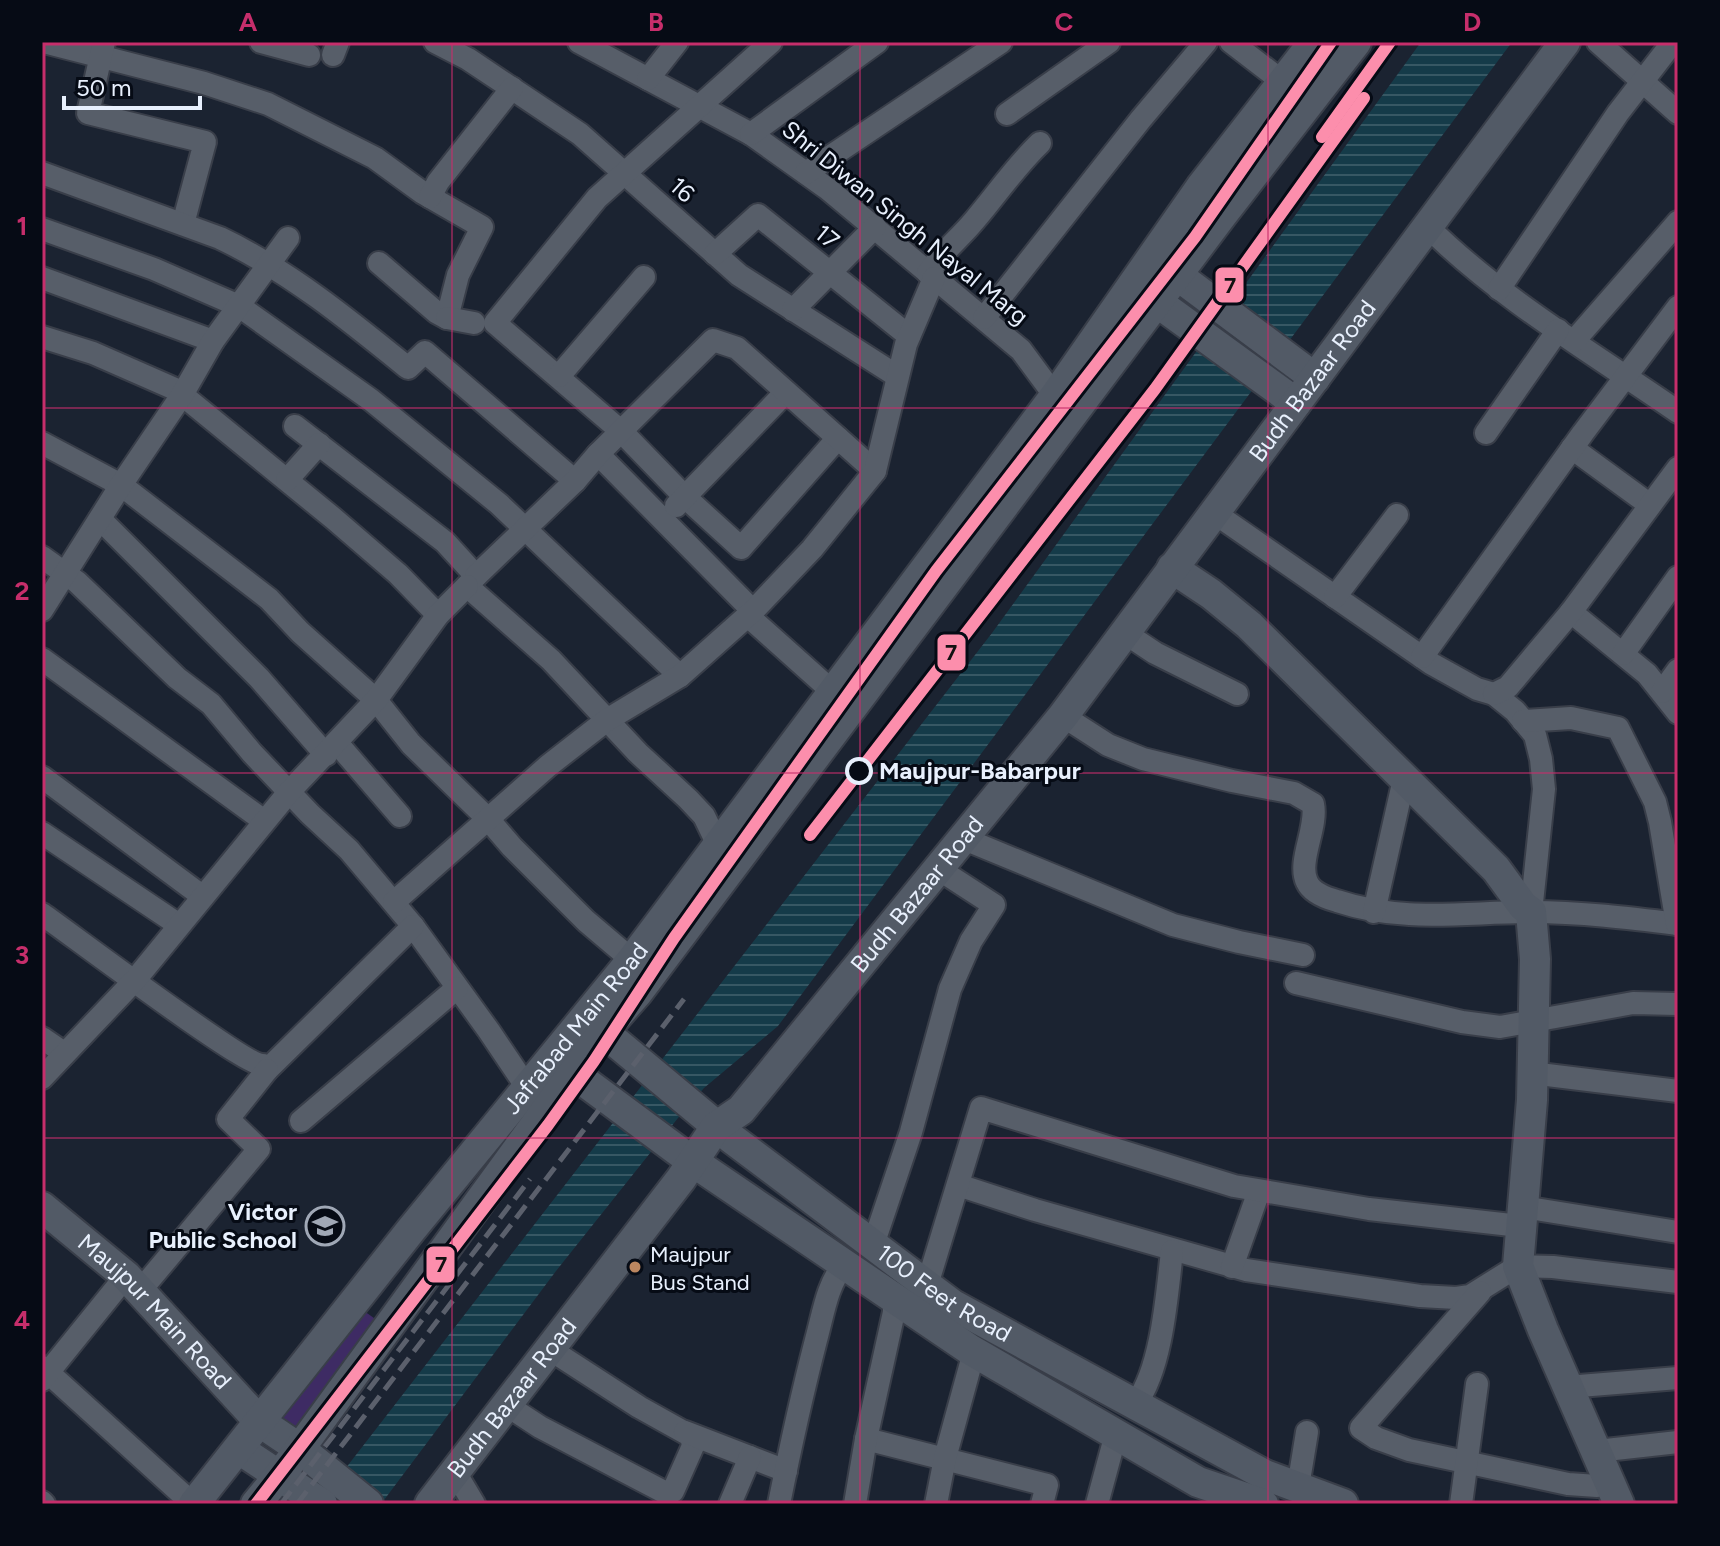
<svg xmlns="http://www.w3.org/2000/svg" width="1720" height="1546" font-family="Figtree,sans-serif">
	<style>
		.park { fill: #3e2b64 }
		.water { fill: url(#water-rules) }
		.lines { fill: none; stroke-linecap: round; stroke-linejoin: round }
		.street-casing { stroke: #393e49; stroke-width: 26 }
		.secondary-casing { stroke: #393e49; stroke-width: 34 }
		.street { stroke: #575e69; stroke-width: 22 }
		.secondary { stroke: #525a66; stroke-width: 30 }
		.rail { stroke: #5b606c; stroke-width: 5; stroke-dasharray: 16 8; stroke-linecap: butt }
		.metro-1-casing { stroke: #060b15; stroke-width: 18 }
		.metro-1 { stroke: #fc8eac; stroke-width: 12 }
		.grid { fill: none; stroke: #c62e6b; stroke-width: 2; stroke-opacity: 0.55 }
		.stop-dot { fill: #060b15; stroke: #e8f0fd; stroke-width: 4 }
		.bus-dot { fill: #bb8660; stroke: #060b15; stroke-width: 3 }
		.labels { text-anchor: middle; stroke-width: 6; stroke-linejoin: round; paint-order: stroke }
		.bus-label { font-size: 22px; fill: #e8f0fd; stroke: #060b15; text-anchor: start }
		.street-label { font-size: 24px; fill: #e8f0fd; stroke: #060b15 }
		.stop-label { font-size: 24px; font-weight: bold; fill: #e8f0fd; stroke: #060b15; text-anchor: start }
		.poi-label { font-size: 24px; font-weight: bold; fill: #e8f0fd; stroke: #060b15; text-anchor: end }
		.line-badge { stroke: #060b15; stroke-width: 3 }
		.pale-badge-label { font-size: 22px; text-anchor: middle; font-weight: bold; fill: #111 }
		.neatline { fill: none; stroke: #c62e6b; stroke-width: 3 }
		.grid-label { font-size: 26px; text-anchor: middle; font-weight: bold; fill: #c62e6b }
	</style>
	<defs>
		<pattern id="water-rules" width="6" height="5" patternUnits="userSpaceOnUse" patternTransform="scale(2)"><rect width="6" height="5" fill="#153b49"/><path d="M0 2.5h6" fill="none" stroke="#375864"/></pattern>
	</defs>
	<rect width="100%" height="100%" fill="#1b2331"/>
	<polygon class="park" points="364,1311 381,1323 289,1448 257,1401"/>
	<polygon class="water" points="1421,42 1512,42 778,1026 704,1088 678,1118 556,1271 381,1504 318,1504 992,633"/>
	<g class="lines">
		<defs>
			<g id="street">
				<polyline points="44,42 204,83 268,104 375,158 423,193 482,227 458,275 447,318 436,312 379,263"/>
				<polyline points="104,42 88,113 205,142 183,224"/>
				<polyline points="261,42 309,55"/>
				<polyline points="435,42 468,59 580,134 739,275 897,376"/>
				<polyline points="579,42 751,134 828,189 1021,350 1055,396"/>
				<polyline points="771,42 597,198 495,323 622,432 685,497 741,548 838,438"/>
				<polyline points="1231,42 1283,82"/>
				<polyline points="1598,42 1678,113"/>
				<polyline points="333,55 338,42"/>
				<polyline points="648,79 677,42"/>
				<polyline points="1007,114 1109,42"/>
				<polyline points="751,134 877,42"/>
				<path d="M42,173L220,238C289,271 349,320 408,368L425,352L575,481"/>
				<polyline points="806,173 1001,42"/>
				<polyline points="430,197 438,182 512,88"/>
				<path d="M1428,227C1502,300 1593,353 1678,412"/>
				<polyline points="42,229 154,269 239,306 371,400 499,504 680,676"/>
				<polyline points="715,254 758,215 909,336"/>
				<path d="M928,273C941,253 959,239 974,221C997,194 1015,167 1040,143"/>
				<polyline points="42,278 213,341"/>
				<polyline points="1499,289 1618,113 1673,42"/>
				<polyline points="793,310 875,227"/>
				<polyline points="447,318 474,323"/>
				<polyline points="984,318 1141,119 1206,42"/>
				<polyline points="42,337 93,353 175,389 333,518 398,574 438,615"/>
				<polyline points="1574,341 1678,222"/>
				<polyline points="559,376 644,277"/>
				<polyline points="295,426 445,542 476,576 467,586 551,660 638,753 688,799 704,816 718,845"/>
				<polyline points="1486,433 1558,330"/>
				<polyline points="42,443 121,485 269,599 300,632 376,700 411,744 488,819 512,847 586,921 632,960"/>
				<polyline points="1572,448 1650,505"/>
				<polyline points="598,454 753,611"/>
				<polyline points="287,480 319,444"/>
				<polyline points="676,506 786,392"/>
				<polyline points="1213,512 1432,664 1477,689 1494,694 1515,711 1535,735 1541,759 1544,789 1531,912"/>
				<polyline points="100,519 259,678 326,755"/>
				<polyline points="42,557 77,582 177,678 211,704 252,753 310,814 349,850 413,926 489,1031 528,1089"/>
				<polyline points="476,576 575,481 598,454 713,340 737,348 875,471"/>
				<polyline points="1335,597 1397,515"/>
				<polyline points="42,610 121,485 182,395 213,341 288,238"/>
				<polyline points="1571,612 1647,674 1678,713"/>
				<polyline points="748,616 833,692"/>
				<polyline points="1125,633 1155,653 1237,694"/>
				<polyline points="1623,654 1678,577"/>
				<polyline points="1422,657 1583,433 1678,307"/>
				<polyline points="42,659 264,821"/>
				<polyline points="1662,692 1678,670"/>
				<polyline points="1494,694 1508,687 1571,612 1678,468"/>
				<path d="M1063,716L1108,745L1143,759L1232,781L1294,793L1313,804C1318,827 1297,862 1307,882C1312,893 1326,898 1337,901C1403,923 1464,912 1531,912C1580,912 1630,918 1678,924"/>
				<polyline points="1523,721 1571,718 1618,728 1655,802 1660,822 1677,924"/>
				<polyline points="337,743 400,816"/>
				<polyline points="42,777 202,896"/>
				<polyline points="42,833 179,925"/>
				<polyline points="962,838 1173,925 1239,942 1303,955"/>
				<polyline points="394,902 548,766 607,720 680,676 753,611 812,549 875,471 906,344 934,278"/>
				<polyline points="1374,912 1404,779"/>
				<path d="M42,914C72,935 244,1065 263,1065L267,1070L413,926"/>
				<polyline points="1296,983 1462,1022 1500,1027 1633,1003 1678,1004"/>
				<polyline points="42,1038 64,1053"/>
				<polyline points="1531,1073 1678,1091"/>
				<polyline points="42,1078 135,980 289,792 376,700 438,615 467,586"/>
				<polyline points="301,1121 457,988"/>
				<polyline points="958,1185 1035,1210 1246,1270 1420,1296 1456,1298 1470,1296 1518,1266 1553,1267 1678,1282"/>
				<polyline points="1523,1207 1678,1232"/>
				<polyline points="873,1245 911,1132 950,989 971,941 994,905 937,868"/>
				<polyline points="1232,1267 1259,1191"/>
				<polyline points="927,1285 981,1108 1234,1186 1369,1209 1520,1226"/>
				<polyline points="140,1291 259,1149 228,1119 267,1070"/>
				<polyline points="1480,1292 1361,1428 1376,1438 1409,1450 1568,1484 1597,1486 1610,1481"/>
				<polyline points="42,1367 193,1504"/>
				<polyline points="42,1380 126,1276"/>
				<polyline points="1567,1387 1678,1378"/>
				<path d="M1136,1403C1162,1368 1167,1294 1172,1251"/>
				<polyline points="508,1406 540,1427 666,1493 673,1491 693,1446 691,1436 639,1407 551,1350"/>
				<polyline points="685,1432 786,1471"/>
				<polyline points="866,1439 1047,1485 1042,1504"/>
				<polyline points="1597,1451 1678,1442"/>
				<polyline points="455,1472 474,1504"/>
				<polyline points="1298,1487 1307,1432"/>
				<polyline points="42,1502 44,1504"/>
				<polyline points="730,1504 750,1457"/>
				<path d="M779,1504C790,1449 802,1394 816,1340C823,1315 827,1284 844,1265"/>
				<polyline points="855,1504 866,1439 894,1312 894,1298"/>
				<polyline points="936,1504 945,1458 974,1352"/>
				<polyline points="1097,1504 1116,1434"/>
				<polyline points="1461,1504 1477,1384"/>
			</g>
			<g id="secondary">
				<polyline points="1177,275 1315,378"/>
				<polyline points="1157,302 1296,403"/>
				<polyline points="1172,568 1211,594 1249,625 1496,869 1523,906 1531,912 1535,959 1532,1100 1518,1266 1543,1330 1619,1504"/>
				<path id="s1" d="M588,1019L731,1138L953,1305L1265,1475L1343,1504"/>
				<polyline points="562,1059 573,1073 689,1159 969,1349 1198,1482 1263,1504"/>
				<path id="s2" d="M42,1207L126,1276L260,1422L300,1449L368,1504"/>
				<polyline points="239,1449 322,1504"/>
				<path id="s3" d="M194,1504L411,1230L632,960L1055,396L1201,187L1314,42"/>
				<polyline points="256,1504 290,1462 603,1032 638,992 1222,215 1356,42"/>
				<path id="s4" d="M430,1504L681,1179L716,1127L741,1110L1063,716L1565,42"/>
			</g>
		</defs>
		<use href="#street" class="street-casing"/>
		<use href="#secondary" class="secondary-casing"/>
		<use href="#street" class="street"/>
		<use href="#secondary" class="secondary"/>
		<g class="rail">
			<polyline points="281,1504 530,1179"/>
			<polyline points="297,1504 684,999"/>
		</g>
		<defs>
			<g id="metro-1">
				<polyline points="1322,137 1390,42"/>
				<polyline points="810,835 1155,389 1364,98"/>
				<polyline points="256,1504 548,1125 594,1061 674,938 936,571 1195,237 1331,42"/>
			</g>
		</defs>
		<use href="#metro-1" class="metro-1-casing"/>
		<use href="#metro-1" class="metro-1"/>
	</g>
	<path class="grid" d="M452,42V1504M860,42V1504M1268,42V1504M42,408H1678M42,773H1678M42,1138H1678"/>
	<defs>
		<symbol id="school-ring" viewBox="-11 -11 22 22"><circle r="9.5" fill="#060b15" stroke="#a0a8b6" stroke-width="1.5"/><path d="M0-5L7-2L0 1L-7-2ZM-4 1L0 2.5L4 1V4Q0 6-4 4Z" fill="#a0a8b6"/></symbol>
	</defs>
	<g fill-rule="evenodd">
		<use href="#school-ring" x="303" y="1204" width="44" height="44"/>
	</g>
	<circle class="stop-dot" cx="859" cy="771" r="12"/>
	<circle class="bus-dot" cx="635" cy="1267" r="7"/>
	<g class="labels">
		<g class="bus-label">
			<text x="650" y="1262">Maujpur<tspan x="650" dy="28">Bus Stand</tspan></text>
		</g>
		<g class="street-label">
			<text transform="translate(682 190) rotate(42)" y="8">16</text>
			<text transform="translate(905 223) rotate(39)" y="8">Shri Diwan Singh Nayal Marg</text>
			<text transform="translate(827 237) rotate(39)" y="8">17</text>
			<text dy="8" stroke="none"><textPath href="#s4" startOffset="1430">Budh Bazaar Road</textPath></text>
			<text dy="8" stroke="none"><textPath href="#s4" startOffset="782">Budh Bazaar Road</textPath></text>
			<text dy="8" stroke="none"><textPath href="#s3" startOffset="610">Jafrabad Main Road</textPath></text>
			<text dy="8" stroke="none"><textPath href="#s1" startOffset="450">100 Feet Road</textPath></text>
			<text dy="8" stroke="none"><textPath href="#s2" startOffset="154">Maujpur Main Road</textPath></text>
			<text dy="8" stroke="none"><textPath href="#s4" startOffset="134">Budh Bazaar Road</textPath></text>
		</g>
		<g class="stop-label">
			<text x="879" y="779">Maujpur-Babarpur</text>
		</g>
		<g class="poi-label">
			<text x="297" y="1220">Victor<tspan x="297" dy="28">Public School</tspan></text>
		</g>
	</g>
	<g class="line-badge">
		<rect x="1214" y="266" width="31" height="38" rx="8" fill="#fc8eac"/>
		<rect x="936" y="633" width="31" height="39" rx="8" fill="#fc8eac"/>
		<rect x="425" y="1245" width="31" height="39" rx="8" fill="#fc8eac"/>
	</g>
	<g class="pale-badge-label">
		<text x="1230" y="293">7</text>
		<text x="951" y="660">7</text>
		<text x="441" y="1272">7</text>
	</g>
	<rect width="1720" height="1546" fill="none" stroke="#060b15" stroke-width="88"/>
	<path d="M64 96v12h136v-12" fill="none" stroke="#e8f0fd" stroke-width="4"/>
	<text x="76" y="96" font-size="24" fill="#e8f0fd" stroke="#060b15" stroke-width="6" paint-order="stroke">50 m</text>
	<rect x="44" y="44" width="1632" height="1458" class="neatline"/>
	<g class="grid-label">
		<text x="248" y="31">A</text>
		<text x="656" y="31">B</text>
		<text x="1064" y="31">C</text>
		<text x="1472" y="31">D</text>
		<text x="22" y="235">1</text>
		<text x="22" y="600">2</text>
		<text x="22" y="964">3</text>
		<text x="22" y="1329">4</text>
	</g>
</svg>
